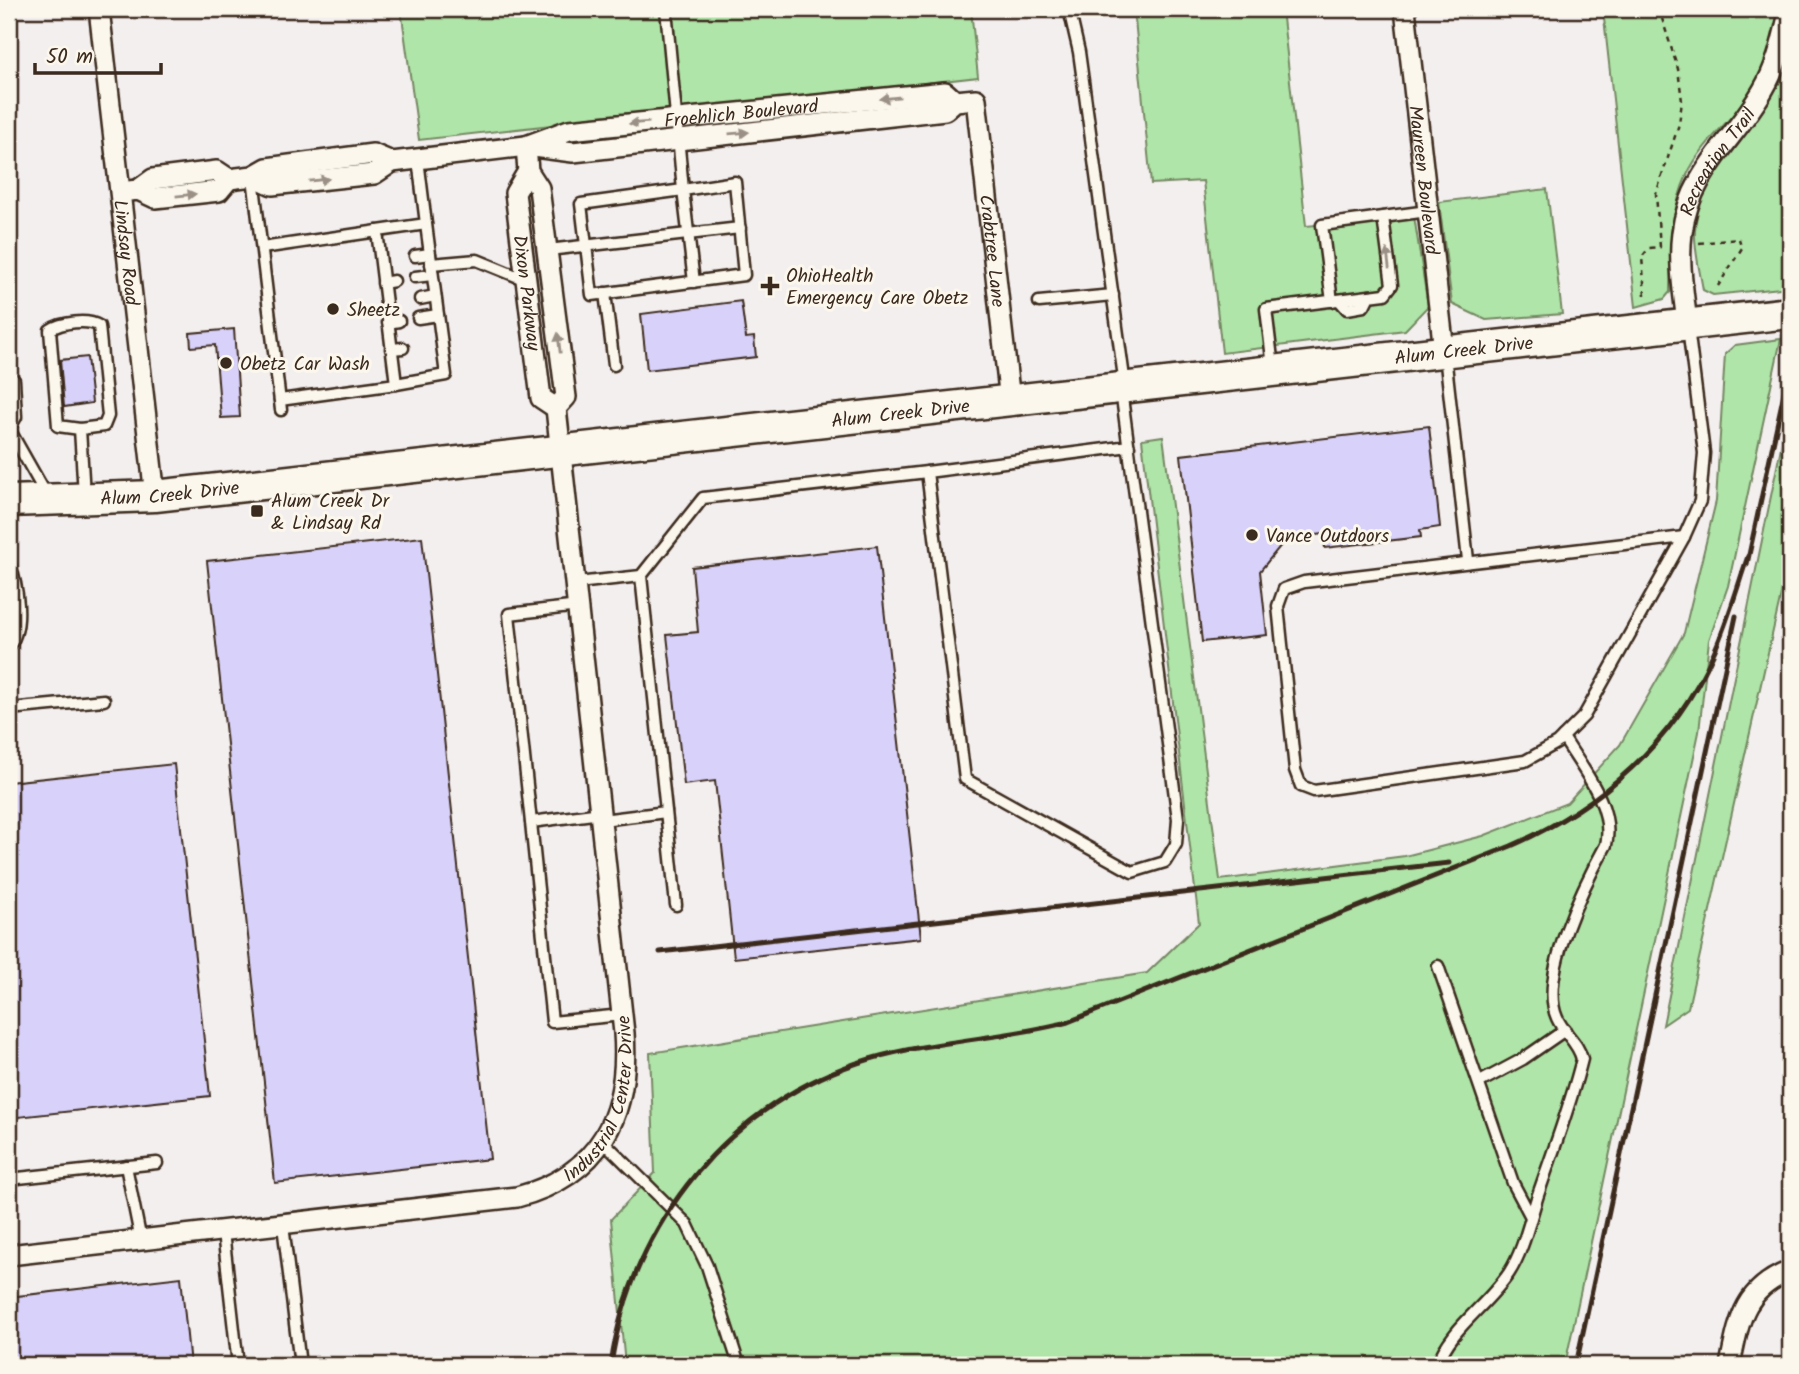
<svg xmlns="http://www.w3.org/2000/svg" width="1799" height="1374" font-family="Kalam,sans-serif">
	<style>
		.green { fill: #afe5a8; stroke: #758863; stroke-width: 2 }
		.building { fill: #d8d1f9; stroke: #3b2a1e; stroke-width: 2 }
		.lines { fill: none; stroke-linecap: round; stroke-linejoin: round }
		.service-casing { stroke: #3b2a1e; stroke-width: 15 }
		.minor-casing { stroke: #3b2a1e; stroke-width: 24 }
		.primary-casing { stroke: #3b2a1e; stroke-width: 35 }
		.path { stroke: #3b2a1e; stroke-width: 2.5; stroke-dasharray: 5 5; stroke-linecap: butt }
		.service { stroke: #fbf7ec; stroke-width: 10 }
		.minor { stroke: #fbf7ec; stroke-width: 19 }
		.primary { stroke: #fbf7ec; stroke-width: 30 }
		.rail { stroke: #3b2a1e; stroke-width: 5 }
		.oneway { fill: #9b9085 }
		.poi-dot { fill: #3b2a1e; stroke: #fbf7ec; stroke-width: 2.5 }
		.labels { text-anchor: middle; stroke-width: 6; stroke-linejoin: round; paint-order: stroke }
		.street-label { font-size: 19px; fill: #3b2a1e; stroke: #fbf7ec }
		.poi-label { font-size: 19px; fill: #3b2a1e; stroke: #fbf7ec; text-anchor: start }
	</style>
	<rect width="100%" height="100%" fill="#f4efef"/>
	<filter id="ink" filterUnits="userSpaceOnUse"><feTurbulence type="fractalNoise" baseFrequency=".0143" numOctaves="2"/><feDisplacementMap in="SourceGraphic" scale="14" xChannelSelector="R" yChannelSelector="G"/><feConvolveMatrix kernelMatrix="1 2 1 2 8 2 1 2 1" color-interpolation-filters="sRGB"/></filter>
	<g filter="url(#ink)">
		<g class="green">
			<polygon points="401,9 971,9 978,77 419,140"/>
			<polygon points="1134,9 1282,9 1306,226 1414,216 1428,306 1405,330 1222,353 1203,181 1151,184"/>
			<path d="M1603,9H1778C1776,30 1774,52 1764,72C1746,110 1705,136 1687,175C1670,211 1671,253 1670,292L1664,299L1636,307Z"/>
			<path d="M1790,43V287L1713,295L1703,290C1700,271 1694,250 1695,231C1697,177 1762,91 1790,43Z"/>
			<polygon points="1547,189 1562,314 1486,320 1452,304 1439,202"/>
			<polygon points="1781,339 1728,586 1709,640 1699,732 1565,1365 625,1365 611,1219 655,1173 650,1053 1147,973 1199,923 1142,439 1163,436 1220,880 1405,856 1483,836 1567,803 1620,745 1684,633 1716,501 1725,354 1735,345"/>
			<polygon points="1790,403 1790,555 1688,1008 1663,1025"/>
		</g>
		<g class="building">
			<polygon points="741,301 746,338 754,337 756,357 647,370 641,314"/>
			<polygon points="234,329 240,417 221,418 215,345 191,347 190,333"/>
			<polygon points="87,357 92,403 64,407 60,360"/>
			<polygon points="1429,426 1440,527 1420,530 1421,537 1325,548 1323,534 1286,539 1260,571 1267,635 1202,642 1181,455"/>
			<polygon points="422,537 490,1159 275,1183 207,561"/>
			<polygon points="877,546 921,938 734,958 715,781 684,785 667,635 698,632 692,567"/>
			<polygon points="174,764 210,1096 9,1118 9,782"/>
			<polygon points="181,1277 190,1365 9,1365 9,1297"/>
		</g>
		<g class="lines">
			<defs>
				<g id="service">
					<polyline points="666,9 683,190 581,204 592,295 744,275 735,182 683,190 694,282"/>
					<polyline points="1069,9 1079,52 1125,385"/>
					<polyline points="253,177 281,410"/>
					<polyline points="262,248 426,224 418,159"/>
					<polyline points="548,250 740,228"/>
					<polyline points="415,256 430,254"/>
					<polyline points="431,264 477,260 526,280"/>
					<polyline points="415,277 432,275"/>
					<polyline points="383,283 394,281"/>
					<polyline points="605,293 614,365"/>
					<polyline points="420,299 435,296"/>
					<polyline points="1339,300 1347,309 1364,306 1369,296"/>
					<polyline points="1332,301 1322,225 1428,211"/>
					<polyline points="1039,302 1113,295"/>
					<polyline points="418,318 438,315"/>
					<polyline points="388,323 399,321"/>
					<polyline points="391,349 403,348"/>
					<polyline points="1445,355 1468,560"/>
					<polyline points="1273,367 1266,309 1385,294 1392,285 1383,217"/>
					<polyline points="9,376 14,380 16,417 9,429"/>
					<polyline points="396,384 446,375 426,224"/>
					<path d="M1121,390C1141,533 1160,676 1178,819L1176,844L1165,862L1132,872L965,779L927,472L1129,446"/>
					<polyline points="280,400 396,384 377,231"/>
					<polyline points="9,429 47,496"/>
					<path d="M80,429L58,426L50,330C61,322 88,319 99,326L108,416L104,426L80,429L84,495"/>
					<polygon points="1684,537 1584,716 1557,743 1525,761 1314,791 1301,786 1295,770 1278,606 1284,589 1304,582"/>
					<polyline points="1684,537 1700,501 1704,453 1688,328"/>
					<path d="M9,562C17,584 25,627 9,646"/>
					<polyline points="641,576 676,905"/>
					<polyline points="577,583 641,576 703,498 927,472"/>
					<polyline points="579,606 509,614 552,1022 622,1015"/>
					<polyline points="9,709 104,700"/>
					<polyline points="602,820 666,812"/>
					<polyline points="531,822 601,813"/>
					<polyline points="1438,966 1513,1183 1531,1217"/>
					<polyline points="1480,1082 1523,1059 1565,1030"/>
					<polyline points="603,1141 687,1224 707,1266 739,1365"/>
					<polyline points="126,1166 141,1241"/>
					<polyline points="9,1179 157,1163"/>
					<polyline points="283,1225 300,1365"/>
					<polyline points="223,1232 238,1365"/>
					<path d="M1437,1365C1451,1327 1486,1307 1509,1273C1524,1250 1530,1218 1539,1192C1554,1148 1571,1104 1582,1059C1578,1042 1564,1034 1557,1018C1538,976 1585,883 1606,845C1615,806 1582,769 1563,737"/>
				</g>
				<g id="minor">
					<path id="s1" d="M99,9L155,496"/>
					<path id="s2" d="M1405,9L1444,351"/>
					<path id="s3" d="M526,146L573,152L945,110L955,101L976,99L1010,401"/>
					<path id="s4" d="M528,171L515,193L541,398L556,408"/>
					<path id="s5" d="M253,176L272,185L374,174L392,162L526,146L569,130L945,92L955,101"/>
					<polyline points="138,190 153,179 217,171 229,179 253,176 267,168 373,154 392,162"/>
					<polyline points="129,191 138,190 155,198 219,191 229,179"/>
					<path id="s6" d="M1687,324C1684,295 1678,263 1682,233C1689,173 1735,139 1763,90C1778,65 1783,37 1790,9"/>
					<path id="s7" d="M9,1255L517,1197C600,1175 630,1115 624,1033L556,408L566,397L539,188L528,171L526,146"/>
					<path d="M1730,1365C1739,1321 1743,1289 1790,1271"/>
				</g>
				<g id="primary">
					<path id="s8" d="M9,501L155,496L1790,313"/>
				</g>
			</defs>
			<use href="#service" class="service-casing"/>
			<use href="#minor" class="minor-casing"/>
			<use href="#primary" class="primary-casing"/>
			<g class="path">
				<polyline points="1659,9 1678,69 1682,101 1679,124 1656,194 1660,247"/>
				<polyline points="1699,243 1739,239 1742,248 1718,286"/>
				<polyline points="1645,295 1642,257 1649,248 1661,247"/>
			</g>
			<use href="#service" class="service"/>
			<use href="#minor" class="minor"/>
			<use href="#primary" class="primary"/>
			<g class="rail">
				<polyline points="1747,564 1790,365"/>
				<polyline points="660,952 1449,863"/>
				<path d="M611,1365C631,1223 731,1100 870,1059C935,1040 1003,1039 1068,1022L1511,846C1600,807 1675,742 1714,652C1728,621 1737,588 1748,556"/>
				<polyline points="1576,1365 1736,616"/>
			</g>
		</g>
		<defs><path id="oneway-solid" d="M-6-.8H1V-3.2L6.5 0L1 3.2V.8H-6Z" transform="scale(1.75)"/></defs>
		<g class="oneway">
			<use href="#oneway-solid" transform="translate(890 98) rotate(174)"/>
			<use href="#oneway-solid" transform="translate(639 123) rotate(175)"/>
			<use href="#oneway-solid" transform="translate(739 133) rotate(-5)"/>
			<use href="#oneway-solid" transform="translate(319 180) rotate(-6)"/>
			<use href="#oneway-solid" transform="translate(186 195) rotate(-6)"/>
			<use href="#oneway-solid" transform="translate(1388 259) rotate(-97)"/>
			<use href="#oneway-solid" transform="translate(559 343) rotate(-97)"/>
		</g>
	</g>
	<g class="poi-dot">
		<path d="M766.5 275.5h7v7h7v7h-7v7h-7v-7h-7v-7h7z"/>
		<circle cx="333" cy="309" r="7"/>
		<circle cx="226" cy="363" r="7"/>
		<rect x="250" y="504" width="14" height="14" rx="3.5"/>
		<circle cx="1252" cy="535" r="7"/>
	</g>
	<g class="labels">
		<g class="street-label">
			<text dy="7" stroke="none"><textPath href="#s5" startOffset="499">Froehlich Boulevard</textPath></text>
			<text dy="7" stroke="none"><textPath href="#s6" startOffset="172">Recreation Trail</textPath></text>
			<text dy="7" stroke="none"><textPath href="#s2" startOffset="172">Maureen Boulevard</textPath></text>
			<text dy="7" stroke="none"><textPath href="#s3" startOffset="609">Crabtree Lane</textPath></text>
			<text dy="7" stroke="none"><textPath href="#s1" startOffset="245">Lindsay Road</textPath></text>
			<text dy="7" stroke="none"><textPath href="#s4" startOffset="126">Dixon Parkway</textPath></text>
			<text dy="7" stroke="none"><textPath href="#s8" startOffset="1463">Alum Creek Drive</textPath></text>
			<text dy="7" stroke="none"><textPath href="#s8" startOffset="896">Alum Creek Drive</textPath></text>
			<text dy="7" stroke="none"><textPath href="#s8" startOffset="161">Alum Creek Drive</textPath></text>
			<text dy="7" stroke="none"><textPath href="#s7" startOffset="654">Industrial Center Drive</textPath></text>
		</g>
		<g class="poi-label">
			<text x="786" y="282">OhioHealth<tspan x="786" dy="22">Emergency Care Obetz</tspan></text>
			<text x="347" y="316">Sheetz</text>
			<text x="240" y="370">Obetz Car Wash</text>
			<text x="271" y="507">Alum Creek Dr<tspan x="271" dy="22">&amp; Lindsay Rd</tspan></text>
			<text x="1266" y="542">Vance Outdoors</text>
		</g>
	</g>
	<rect width="1799" height="1374" fill="none" stroke="#fbf7ec" stroke-width="35"/>
	<rect x="18" y="18" width="1764" height="1339" fill="none" stroke="#3b2a1e" stroke-width="2.5" filter="url(#ink)"/>
	<path d="M35 63v10h126v-10" fill="none" stroke="#3b2a1e" stroke-width="3.5"/>
	<text x="46" y="63" font-size="21" fill="#3b2a1e" stroke="#fbf7ec" stroke-width="5" paint-order="stroke">50 m</text>
</svg>
